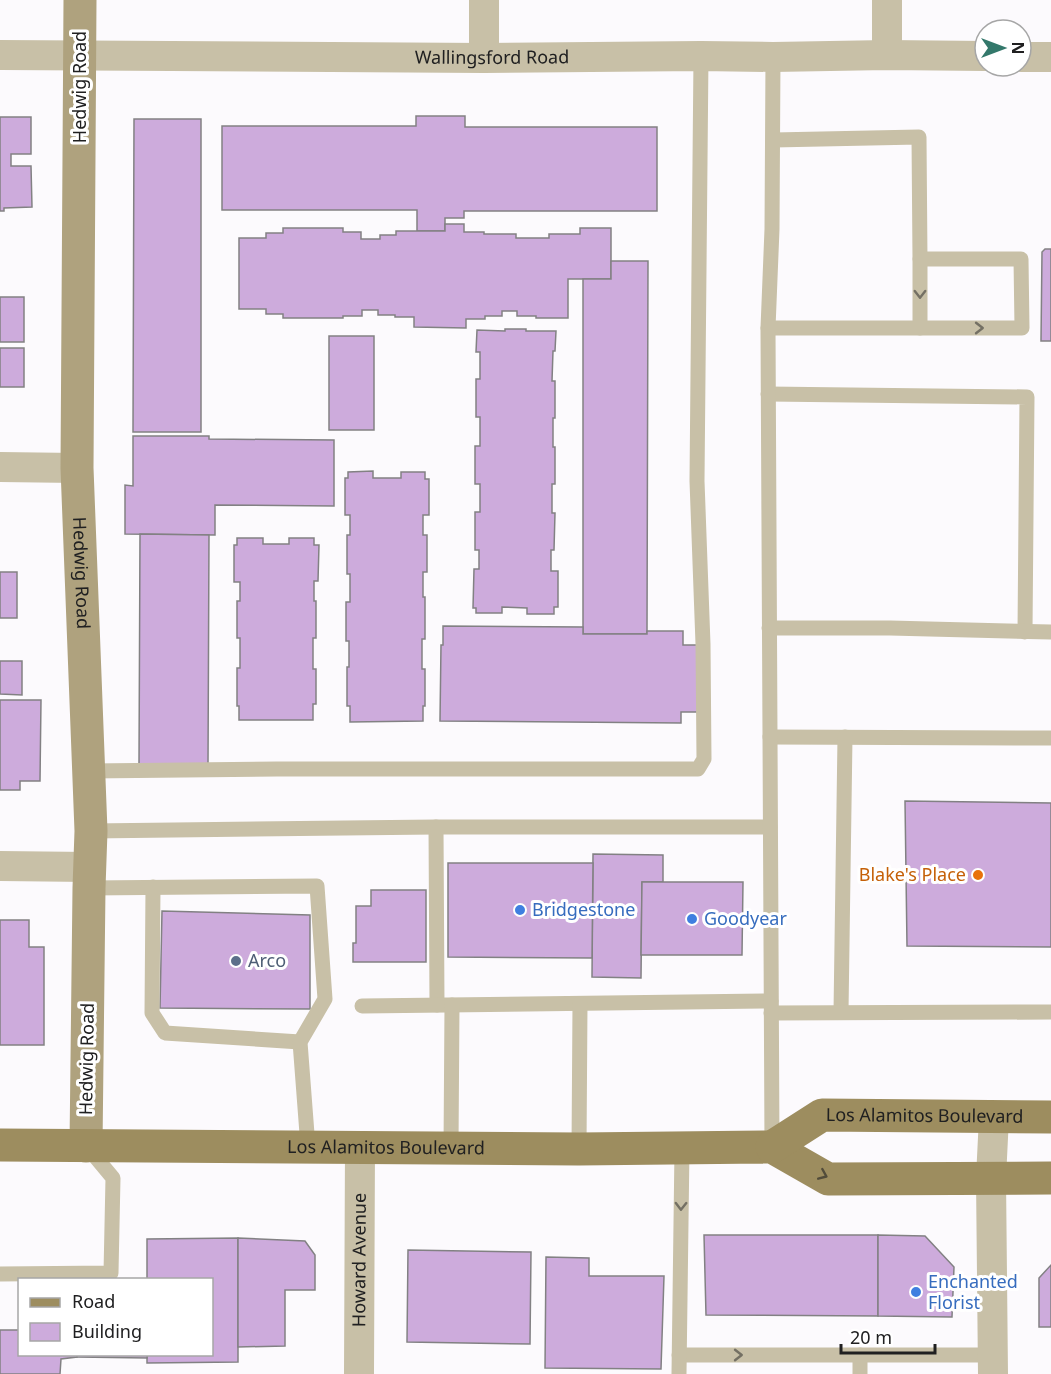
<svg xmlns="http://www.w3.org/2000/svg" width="1051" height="1374" font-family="'Noto Sans',sans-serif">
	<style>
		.building { fill: #cdabdc; stroke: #828183; stroke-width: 1.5 }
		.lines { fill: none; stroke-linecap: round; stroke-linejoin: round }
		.lane { stroke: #c8c0a7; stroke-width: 15 }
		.street { stroke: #c8c0a7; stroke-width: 30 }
		.secondary { stroke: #afa27e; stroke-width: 33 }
		.primary { stroke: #9d8d5f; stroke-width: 33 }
		.oneway { stroke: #747064 }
		.oneway2 { stroke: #524c3a }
		.food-dot { fill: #e8710a; stroke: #fff; stroke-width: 2 }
		.shop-dot { fill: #3f7fe0; stroke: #fff; stroke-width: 2 }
		.service-dot { fill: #5c6f8a; stroke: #fff; stroke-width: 2 }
		.labels { text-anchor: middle; stroke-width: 6; stroke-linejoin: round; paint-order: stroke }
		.street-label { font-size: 18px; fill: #202021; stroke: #fff }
		.food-label { font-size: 18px; fill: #c56008; stroke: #fff; text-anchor: end }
		.shop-label { font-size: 18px; fill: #366cbe; stroke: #fff; text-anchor: start }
		.service-label { font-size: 18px; fill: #4e5e75; stroke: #fff; text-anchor: start }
	</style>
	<rect width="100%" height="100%" fill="#fcfafd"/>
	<g class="building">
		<polygon points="416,116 465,116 465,127 657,127 657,211 464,211 464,218 445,218 445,231 417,231 417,210 222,210 222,126 416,126"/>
		<polygon points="0,117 31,117 31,154 11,154 11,166 31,166 32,207 4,208 4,211 0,211"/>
		<polygon points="134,119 201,119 201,432 133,432"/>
		<polygon points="445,224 464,224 464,232 484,232 484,234 516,234 516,238 549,238 549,234 580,234 580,228 611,228 611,279 568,279 568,318 536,318 536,316 517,316 517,311 502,311 502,316 485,316 485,319 466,319 466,328 414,327 414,317 395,317 395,315 378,315 378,310 362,310 362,316 343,316 343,318 283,318 283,314 266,314 266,309 239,309 239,238 266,238 266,233 283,233 283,228 343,228 343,232 361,232 361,239 380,239 380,235 396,235 396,231 445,231"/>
		<polygon points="1045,249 1051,249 1051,341 1041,341 1042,252"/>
		<polygon points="611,261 648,261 647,634 583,634 583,279 611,279"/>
		<rect x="0" y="297" width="24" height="45"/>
		<polygon points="505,329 526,329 526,331 556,331 555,351 553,351 552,381 555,381 555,418 553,418 553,447 555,447 555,484 552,484 552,513 555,513 554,550 551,550 551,571 558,571 558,607 554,607 554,614 527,614 527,608 502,607 502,613 476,613 476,608 473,608 474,569 479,569 479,550 475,550 475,512 480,512 480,484 475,484 475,446 480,446 480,417 476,417 476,379 480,379 480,352 476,352 477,330 505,331"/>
		<rect x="329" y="336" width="45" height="94"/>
		<rect x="0" y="348" width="24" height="39"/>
		<polygon points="133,436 209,436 209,439 334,440 334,506 215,505 215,535 125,534 125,485 133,486"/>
		<polygon points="373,471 373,478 401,478 401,472 425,472 425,479 429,479 429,515 423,515 423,535 427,535 427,572 423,572 423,597 425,597 425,639 422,639 422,669 425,669 425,706 423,706 423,721 350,722 350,706 347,706 347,667 349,667 349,641 346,641 346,602 350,602 350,574 347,574 347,535 350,535 350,515 345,515 345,478 348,478 348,472"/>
		<polygon points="140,534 209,535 208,765 139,764"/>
		<polygon points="237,538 263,538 263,544 289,544 289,538 314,538 314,545 319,545 318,581 314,581 314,601 316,601 316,638 313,638 313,669 316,669 316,704 313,704 313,720 239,720 239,706 237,706 237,668 240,668 240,638 237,638 237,601 240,601 240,582 234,582 234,545 237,545"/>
		<rect x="0" y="572" width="17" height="46"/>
		<polygon points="443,626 583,627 583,634 647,634 647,631 683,631 683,645 698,645 698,712 681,712 681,723 440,721 441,645 443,645"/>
		<polygon points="0,661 22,661 22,695 0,694"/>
		<polygon points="0,700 41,700 40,781 20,781 20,790 0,790"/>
		<polygon points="905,801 1051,803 1051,947 907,946"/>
		<polygon points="593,854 663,855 663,882 642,882 641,978 592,977"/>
		<polygon points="448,863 593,863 592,958 448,957"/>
		<polygon points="642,882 743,882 742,955 641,955"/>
		<polygon points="371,890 426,890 426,962 353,962 353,943 356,943 356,906 371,906"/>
		<polygon points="162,911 310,915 310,1009 160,1008"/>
		<polygon points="0,920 29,920 29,947 44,947 44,1045 0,1045"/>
		<polygon points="704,1235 878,1235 878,1316 706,1315"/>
		<polygon points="878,1235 925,1236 954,1267 952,1317 878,1316"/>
		<polygon points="238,1238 238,1362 147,1363 147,1354 212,1354 212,1280 147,1280 147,1239"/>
		<polygon points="238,1238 305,1241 315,1255 315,1290 285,1290 285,1346 238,1347"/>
		<polygon points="408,1250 531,1252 530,1344 407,1342"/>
		<polygon points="546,1257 589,1258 589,1276 664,1276 661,1369 545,1368"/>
		<polygon points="1051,1265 1051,1327 1039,1327 1039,1278"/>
		<polygon points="0,1330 20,1330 20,1354 77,1354 77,1357 61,1359 60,1374 0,1374"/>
		<polygon points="77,1354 147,1354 147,1358 77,1357"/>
	</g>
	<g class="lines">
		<g class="lane">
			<polyline points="920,259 920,328"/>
			<polyline points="768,328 1022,328 1021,259 920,259 919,137 773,140"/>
			<polyline points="768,394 1027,397 1025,632"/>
			<polyline points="769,628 890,628 1051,632"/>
			<polyline points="770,737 1051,738"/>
			<polyline points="89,771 277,769 698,769 704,759 703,644 697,481 701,56"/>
			<polyline points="436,827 437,1005"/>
			<polyline points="91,831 436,827 770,827"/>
			<polyline points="153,887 152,1013 165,1033 300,1042"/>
			<polyline points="89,888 317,886 325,999 300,1042 308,1147"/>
			<polyline points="362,1006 771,1001"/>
			<polyline points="841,1012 845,737"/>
			<polyline points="771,1013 1051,1012"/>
			<polyline points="772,1146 768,328 772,229 773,57"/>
			<polyline points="451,1148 452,1005"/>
			<polyline points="579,1149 580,1004"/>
			<polyline points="0,1274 111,1273 113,1178 88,1148"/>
			<polyline points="679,1355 993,1355"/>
			<polyline points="860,1355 860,1374"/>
			<polyline points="679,1374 682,1148"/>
		</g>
		<g class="street">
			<path id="s1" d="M0,55L484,58L701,56L773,57L887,55L985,56"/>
			<polyline points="887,55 887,0"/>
			<polyline points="1021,57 1051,57"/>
			<polyline points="484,58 484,0"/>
			<polyline points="0,467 77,468"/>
			<polyline points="0,866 89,867"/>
			<path id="s2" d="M359,1374L360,1147"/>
			<polyline points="993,1374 991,1178 994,1117"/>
		</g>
		<path class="secondary" id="s3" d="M80,0L77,468L91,831L89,888L86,1146"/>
		<g class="primary">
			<path id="s4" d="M0,1145L579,1149L772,1147L828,1179L1051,1178"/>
			<path id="s5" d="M772,1147L822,1115L1051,1117"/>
		</g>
	</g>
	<defs><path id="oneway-chevron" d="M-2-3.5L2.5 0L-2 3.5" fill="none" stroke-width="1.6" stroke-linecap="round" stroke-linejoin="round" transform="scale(1.5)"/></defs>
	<g class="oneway">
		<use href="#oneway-chevron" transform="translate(920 294) rotate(90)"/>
		<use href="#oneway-chevron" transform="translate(979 328)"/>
		<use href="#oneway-chevron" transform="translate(681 1206) rotate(91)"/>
		<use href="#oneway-chevron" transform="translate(738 1355)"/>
	</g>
	<use class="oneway2" href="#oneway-chevron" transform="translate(823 1175) rotate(23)"/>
	<circle class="food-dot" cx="978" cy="875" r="6"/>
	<g class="shop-dot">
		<circle cx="520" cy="910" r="6"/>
		<circle cx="692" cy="919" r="6"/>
		<circle cx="916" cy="1292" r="6"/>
	</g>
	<circle class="service-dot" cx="236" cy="961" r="6"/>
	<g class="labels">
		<g class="street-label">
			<text dy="6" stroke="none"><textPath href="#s1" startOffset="492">Wallingsford Road</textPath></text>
			<text transform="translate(80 87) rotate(-90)" y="6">Hedwig Road</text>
			<text dy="6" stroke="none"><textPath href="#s3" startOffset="573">Hedwig Road</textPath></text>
			<text transform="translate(87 1059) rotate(-89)" y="6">Hedwig Road</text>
			<text dy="6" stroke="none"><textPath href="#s5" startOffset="162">Los Alamitos Boulevard</textPath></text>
			<text dy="6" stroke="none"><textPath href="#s4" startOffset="386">Los Alamitos Boulevard</textPath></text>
			<text dy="6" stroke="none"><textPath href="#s2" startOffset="114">Howard Avenue</textPath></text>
		</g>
		<g class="food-label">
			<text x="966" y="881">Blake's Place</text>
		</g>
		<g class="shop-label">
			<text x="532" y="916">Bridgestone</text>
			<text x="704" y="925">Goodyear</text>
			<text x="928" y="1288">Enchanted<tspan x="928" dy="21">Florist</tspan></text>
		</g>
		<g class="service-label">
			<text x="248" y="967">Arco</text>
		</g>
	</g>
	<rect x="18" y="1278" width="195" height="78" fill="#ffffff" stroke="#a6a6a6" stroke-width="1.5"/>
	<rect x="30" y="1298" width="30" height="9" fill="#9d8d5f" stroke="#a6a6a6" stroke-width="1.5"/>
	<text x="72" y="1308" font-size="18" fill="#202021">Road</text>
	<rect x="30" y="1323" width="30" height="18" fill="#cdabdc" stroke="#a6a6a6" stroke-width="1.5"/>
	<text x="72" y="1338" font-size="18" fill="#202021">Building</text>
	<g transform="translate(1003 48) rotate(90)"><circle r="28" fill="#ffffff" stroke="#a6a6a6" stroke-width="1.5"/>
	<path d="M0-4.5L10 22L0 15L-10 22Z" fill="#33786b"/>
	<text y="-9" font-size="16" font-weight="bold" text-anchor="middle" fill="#202021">N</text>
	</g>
	<path d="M841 1344v9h94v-9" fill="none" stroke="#202021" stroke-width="3"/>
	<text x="850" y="1344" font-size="18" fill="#202021" stroke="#ffffff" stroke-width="4.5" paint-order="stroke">20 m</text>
</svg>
